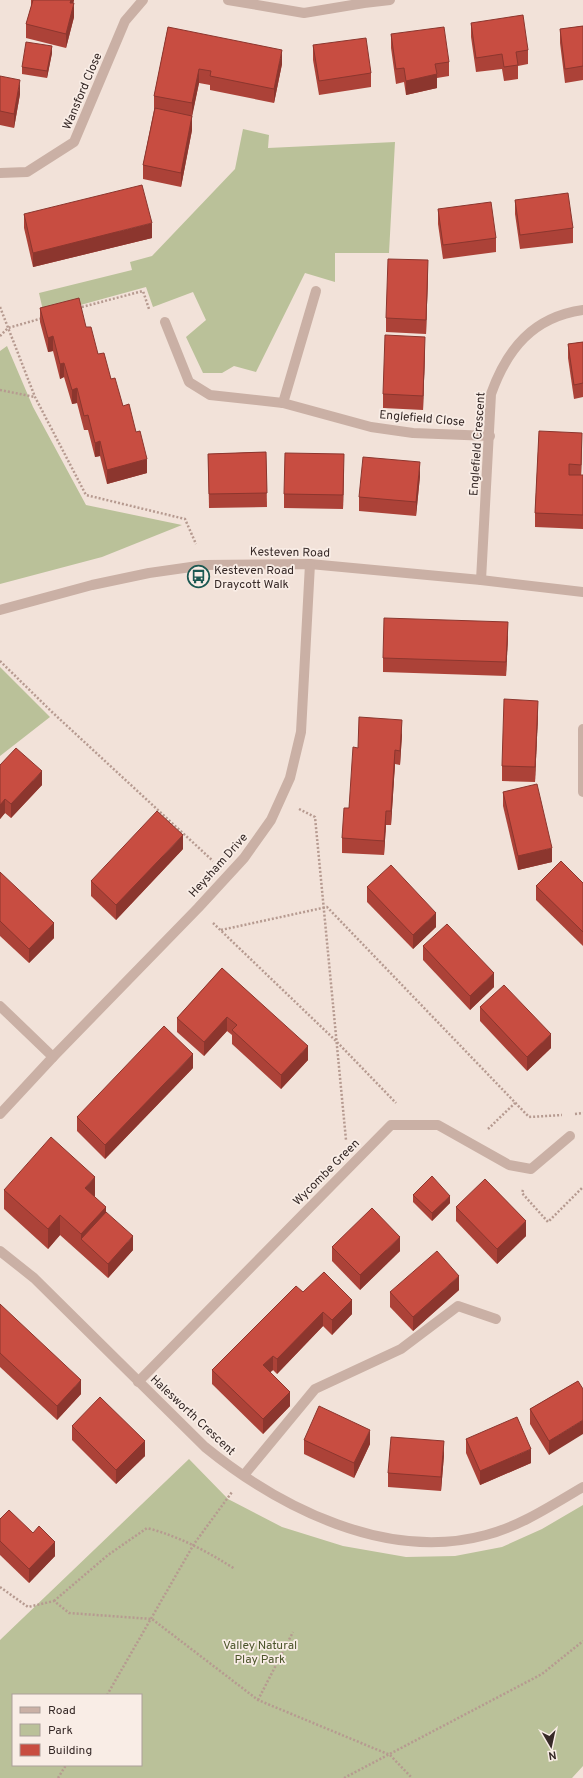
<svg xmlns="http://www.w3.org/2000/svg" width="583" height="1778" font-family="Overpass,sans-serif">
	<style>
		.green { fill: #bac199; fill-rule: evenodd }
		.lines { fill: none; stroke-linecap: round; stroke-linejoin: round }
		.path { stroke: #b69a90; stroke-width: 2.5; stroke-dasharray: 2 2; stroke-linecap: butt }
		.service { stroke: #cab0a5; stroke-width: 10 }
		.minor { stroke: #cab0a5; stroke-width: 10 }
		.wall { fill: #ac4238 }
		.shaded-wall { fill: #8c362e }
		.building { fill: #c84d41; stroke: #8c362e }
		.labels { text-anchor: middle; stroke-width: 3.5; stroke-linejoin: round; paint-order: stroke }
		.street-label { font-size: 12px; fill: #362927; stroke: #f9ede6 }
		.poi-label { font-size: 12px; fill: #362927; stroke: #f9ede6; text-anchor: start }
		.park-label { font-size: 12px; fill: #4b542a; stroke: #f9ede6 }
	</style>
	<rect width="100%" height="100%" fill="#f2e2d9"/>
	<g class="green">
		<polygon points="243,129 269,135 268,148 395,142 389,253 335,253 335,282 305,273 256,372 234,366 222,373 203,373 186,337 206,320 193,292 153,307 146,287 44,315 39,293 132,270 130,262 152,256 235,169"/>
		<polygon points="7,346 33,407 86,505 182,525 102,557 0,584 0,351"/>
		<polygon points="0,667 50,717 0,756"/>
		<path d="M189,1459L228,1499L282,1527L343,1546L406,1557L455,1556L502,1547L542,1529L583,1505V1766L572,1778H0V1640ZM13,1695H141V1765H13Z"/>
	</g>
	<g class="lines">
		<g class="path">
			<polyline points="0,307 35,397 86,495 185,519 196,544"/>
			<polyline points="78,308 143,291 149,309"/>
			<polyline points="0,336 8,328 43,318"/>
			<polyline points="0,390 35,397"/>
			<polyline points="0,661 52,712 213,861"/>
			<polyline points="299,809 315,817 346,1140"/>
			<polyline points="213,923 336,1041 396,1103"/>
			<polyline points="221,930 327,907 529,1117 562,1115"/>
			<polyline points="575,1114 583,1113"/>
			<polyline points="488,1129 515,1103"/>
			<polyline points="523,1190 522,1193 548,1222 583,1187"/>
			<polyline points="0,1587 28,1607 54,1601 69,1613 152,1619 258,1700 390,1755 412,1778"/>
			<path d="M54,1601L108,1555L147,1528C181,1537 206,1551 235,1569"/>
			<polyline points="107,1695 194,1544 232,1492"/>
			<polyline points="258,1700 293,1632"/>
			<polyline points="58,1778 66,1765"/>
			<polyline points="344,1778 542,1674 583,1641"/>
		</g>
		<g class="service">
			<polyline points="165,322 189,382 210,395 283,403 371,427 413,433 490,436"/>
			<polyline points="283,403 316,291"/>
			<polyline points="0,1006 53,1057"/>
			<polyline points="244,1475 315,1389 401,1349 458,1306 496,1319"/>
		</g>
		<g class="minor">
			<polyline points="228,0 304,13 364,3 390,0"/>
			<polyline points="0,173 27,172 74,142 125,21 143,0"/>
			<path d="M481,580L491,394C507,349 533,317 583,310"/>
			<polyline points="0,610 92,585 149,573 205,565 310,564 481,580 583,592"/>
			<polyline points="583,729 583,792"/>
			<polyline points="0,1114 53,1057 198,908 244,858 271,820 290,778 301,732 310,564"/>
			<path d="M0,1251L34,1278L205,1447C280,1508 387,1562 486,1535C521,1526 552,1505 583,1487"/>
			<polyline points="138,1382 391,1125 438,1125 509,1165 531,1169 570,1136"/>
		</g>
	</g>
	<g class="wall">
		<polygon points="31,0 74,0 73,3 74,17 66,48 26,38 26,24 31,7"/>
		<polygon points="471,23 528,50 528,64 518,66 518,79 504,81 502,69 476,72 471,37"/>
		<polygon points="583,26 583,80 565,83 560,43 560,29"/>
		<polygon points="168,27 282,64 274,103 210,90 210,85 199,83 192,115 192,130 181,187 143,179 143,165 154,110 154,96"/>
		<polygon points="391,34 449,62 449,76 437,78 437,88 406,95 404,82 396,84 391,48"/>
		<polygon points="313,45 371,73 371,87 319,95 313,60"/>
		<polygon points="52,53 47,78 22,74 22,67"/>
		<polygon points="0,76 20,94 14,128 0,125"/>
		<polygon points="515,200 573,228 573,243 520,249 515,214"/>
		<polygon points="438,209 496,238 496,252 443,259 438,224"/>
		<polygon points="24,214 152,238 33,267 24,228"/>
		<polygon points="428,274 426,334 386,332 386,318"/>
		<polygon points="40,308 86,327 98,354 111,379 123,406 147,473 107,484 100,456 95,457 88,430 84,430 77,403 72,404 64,377 60,379 53,351 48,352 40,322"/>
		<polygon points="583,342 583,397 574,399 568,358 568,344"/>
		<polygon points="425,351 423,410 383,408 383,394"/>
		<polygon points="539,431 582,447 581,475 583,475 583,529 535,527 535,513"/>
		<polygon points="266,452 267,507 209,508 208,454"/>
		<polygon points="344,469 343,509 284,508 284,494"/>
		<polygon points="420,476 416,516 359,511 359,497"/>
		<polygon points="508,636 506,676 383,672 383,658"/>
		<polygon points="538,715 535,782 502,781 502,766"/>
		<polygon points="402,734 400,765 395,764 391,825 386,825 384,855 342,853 342,838 349,808 358,748"/>
		<polygon points="0,765 42,785 11,818 5,813 0,819"/>
		<polygon points="503,792 552,862 518,870 503,806"/>
		<polygon points="183,849 116,920 91,896 91,881"/>
		<polygon points="0,872 54,938 29,963 0,936"/>
		<polygon points="583,883 583,946 536,900 536,886"/>
		<polygon points="367,887 436,927 413,949 367,902"/>
		<polygon points="423,946 494,987 470,1010 423,960"/>
		<polygon points="222,968 308,1060 281,1089 232,1044 232,1035 227,1031 204,1056 177,1032 177,1018"/>
		<polygon points="480,1007 551,1048 527,1071 480,1021"/>
		<polygon points="193,1068 105,1159 77,1131 77,1117"/>
		<polygon points="4,1190 95,1196 95,1197 133,1250 108,1278 60,1235 48,1249 4,1209"/>
		<polygon points="413,1195 450,1203 432,1221 413,1202"/>
		<polygon points="456,1207 526,1236 497,1264 456,1221"/>
		<polygon points="332,1247 400,1251 360,1290 332,1261"/>
		<polygon points="459,1290 413,1331 390,1307 390,1292"/>
		<polygon points="303,1292 352,1314 332,1335 323,1326 277,1374 273,1370 270,1372 290,1406 263,1434 212,1384 212,1370"/>
		<polygon points="0,1304 81,1394 57,1420 0,1367"/>
		<polygon points="578,1381 549,1455 530,1424 530,1409"/>
		<polygon points="72,1426 145,1456 116,1484 72,1440"/>
		<polygon points="466,1439 531,1463 480,1485 466,1453"/>
		<polygon points="304,1440 370,1444 354,1478 304,1454"/>
		<polygon points="444,1455 441,1491 388,1487 388,1473"/>
		<polygon points="0,1519 55,1556 29,1583 0,1555"/>
	</g>
	<g class="shaded-wall">
		<polygon points="71,0 74,0 70,17 70,3"/>
		<polygon points="74,3 74,17 66,48 66,34"/>
		<polygon points="52,46 52,53 47,78 47,71"/>
		<polygon points="282,50 282,64 274,103 274,89"/>
		<polygon points="199,69 199,83 192,117 192,103"/>
		<polygon points="437,74 437,88 406,95 406,81"/>
		<polygon points="20,80 20,94 14,128 14,114"/>
		<polygon points="192,116 192,130 181,187 181,173"/>
		<polygon points="152,223 152,238 33,267 33,253"/>
		<polygon points="428,260 428,274 426,334 426,320"/>
		<polygon points="53,336 53,351 48,352 48,338"/>
		<polygon points="425,337 425,351 423,410 423,396"/>
		<polygon points="64,363 64,377 60,379 60,364"/>
		<polygon points="77,388 77,403 72,404 72,390"/>
		<polygon points="582,433 582,447 581,479 581,465"/>
		<polygon points="100,441 100,456 95,457 95,443"/>
		<polygon points="344,454 344,469 343,509 343,495"/>
		<polygon points="147,459 147,473 107,484 107,470"/>
		<polygon points="420,462 420,476 416,516 416,502"/>
		<polygon points="508,622 508,636 506,676 506,662"/>
		<polygon points="538,701 538,715 535,782 535,767"/>
		<polygon points="402,720 402,734 400,765 400,751"/>
		<polygon points="395,750 395,764 391,825 391,811"/>
		<polygon points="42,771 42,785 11,818 11,804"/>
		<polygon points="5,799 5,813 0,819 0,805"/>
		<polygon points="386,811 386,825 384,855 384,841"/>
		<polygon points="183,835 183,849 116,920 116,905"/>
		<polygon points="552,848 552,862 518,870 518,856"/>
		<polygon points="436,913 436,927 413,949 413,935"/>
		<polygon points="54,923 54,938 29,963 29,949"/>
		<polygon points="494,973 494,987 470,1010 470,996"/>
		<polygon points="227,1017 227,1031 204,1056 204,1042"/>
		<polygon points="551,1034 551,1048 527,1071 527,1057"/>
		<polygon points="308,1046 308,1060 281,1089 281,1075"/>
		<polygon points="193,1054 193,1068 105,1159 105,1145"/>
		<polygon points="95,1177 95,1196 85,1207 85,1188"/>
		<polygon points="450,1196 450,1203 432,1221 432,1213"/>
		<polygon points="106,1207 106,1226 81,1239 81,1234"/>
		<polygon points="60,1215 60,1235 48,1249 48,1229"/>
		<polygon points="526,1221 526,1236 497,1264 497,1249"/>
		<polygon points="133,1236 133,1250 108,1278 108,1264"/>
		<polygon points="400,1237 400,1251 360,1290 360,1275"/>
		<polygon points="459,1276 459,1290 413,1331 413,1317"/>
		<polygon points="352,1300 352,1314 332,1335 332,1320"/>
		<polygon points="323,1312 323,1326 277,1374 277,1359"/>
		<polygon points="273,1356 273,1370 263,1379 263,1365"/>
		<polygon points="81,1380 81,1394 57,1420 57,1406"/>
		<polygon points="290,1392 290,1406 263,1434 263,1419"/>
		<polygon points="583,1420 583,1434 549,1455 549,1441"/>
		<polygon points="370,1430 370,1444 354,1478 354,1463"/>
		<polygon points="145,1441 145,1456 116,1484 116,1470"/>
		<polygon points="444,1441 444,1455 441,1491 441,1477"/>
		<polygon points="531,1449 531,1463 480,1485 480,1471"/>
		<polygon points="55,1542 55,1556 29,1583 29,1569"/>
	</g>
	<g class="building">
		<polygon points="33,0 71,0 70,3 74,3 66,34 26,24"/>
		<polygon points="523,15 528,50 516,52 518,65 504,67 502,54 476,58 471,23"/>
		<polygon points="583,26 583,66 565,69 560,29"/>
		<polygon points="168,27 282,50 274,89 210,76 211,71 199,69 192,103 154,96"/>
		<polygon points="444,27 449,62 435,64 437,74 406,81 404,68 396,69 391,34"/>
		<polygon points="366,38 371,73 319,81 313,45"/>
		<polygon points="26,42 52,46 47,71 22,67"/>
		<polygon points="0,76 20,80 14,114 0,111"/>
		<polygon points="155,108 192,116 181,173 143,165"/>
		<polygon points="142,185 152,223 33,253 24,214"/>
		<polygon points="568,193 573,228 520,235 515,200"/>
		<polygon points="491,202 496,238 443,245 438,209"/>
		<polygon points="388,259 428,260 426,320 386,318"/>
		<polygon points="79,298 86,327 91,327 98,354 104,353 111,379 115,378 123,406 129,404 136,432 140,431 147,459 107,470 100,441 95,443 88,415 84,416 77,388 72,390 64,363 60,364 53,336 48,338 40,308"/>
		<polygon points="385,335 425,337 423,396 383,394"/>
		<polygon points="583,342 583,383 574,385 568,344"/>
		<polygon points="539,431 582,433 581,465 569,464 569,475 583,475 583,515 535,513"/>
		<polygon points="266,452 267,493 209,494 208,454"/>
		<polygon points="285,453 344,454 343,495 284,494"/>
		<polygon points="363,457 420,462 416,502 359,497"/>
		<polygon points="384,618 508,622 506,662 383,658"/>
		<polygon points="504,699 538,701 535,767 502,766"/>
		<polygon points="359,717 402,720 400,751 395,750 391,811 386,811 384,841 342,838 344,808 349,808 353,747 358,748"/>
		<polygon points="16,748 42,771 11,804 5,799 0,805 0,765"/>
		<polygon points="537,784 552,848 518,856 503,792"/>
		<polygon points="157,811 183,835 116,905 91,881"/>
		<polygon points="561,861 583,883 583,932 536,886"/>
		<polygon points="391,865 436,913 413,935 367,887"/>
		<polygon points="0,872 54,923 29,949 0,921"/>
		<polygon points="447,924 494,973 470,996 423,946"/>
		<polygon points="222,968 308,1046 281,1075 232,1030 237,1025 227,1017 204,1042 177,1018"/>
		<polygon points="504,985 551,1034 527,1057 480,1007"/>
		<polygon points="164,1026 193,1054 105,1145 77,1117"/>
		<polygon points="51,1137 95,1177 85,1188 106,1207 81,1234 60,1215 48,1229 4,1190"/>
		<polygon points="432,1176 450,1196 432,1213 413,1195"/>
		<polygon points="485,1179 526,1221 497,1249 456,1207"/>
		<polygon points="372,1208 400,1237 360,1275 332,1247"/>
		<polygon points="106,1212 133,1236 108,1264 81,1239"/>
		<polygon points="437,1251 459,1276 413,1317 390,1292"/>
		<polygon points="324,1272 352,1300 332,1320 323,1312 277,1359 273,1356 263,1365 290,1392 263,1419 212,1370 296,1286 303,1292"/>
		<polygon points="0,1304 81,1380 57,1406 0,1353"/>
		<polygon points="578,1381 583,1389 583,1420 549,1441 530,1409"/>
		<polygon points="100,1397 145,1441 116,1470 72,1426"/>
		<polygon points="319,1406 370,1430 354,1463 304,1440"/>
		<polygon points="517,1417 531,1449 480,1471 466,1439"/>
		<polygon points="391,1437 444,1441 441,1477 388,1473"/>
		<polygon points="9,1510 33,1533 39,1526 55,1542 29,1569 0,1541 0,1519"/>
	</g>
	<defs>
		<symbol id="bus-ring" viewBox="-11 -11 22 22"><circle r="9.5" fill="#f9ede6" stroke="#1c5852" stroke-width="1.5"/><path d="M-5-6H5V4H4V6H2V4H-2V6H-4V4H-5ZM-3.5-4V0h7V-4ZM-3.5 1.2v1.5H-2V1.2ZM2 1.2v1.5H3.5V1.2Z" fill="#1c5852"/></symbol>
	</defs>
	<g fill-rule="evenodd">
		<use href="#bus-ring" x="186" y="564" width="25" height="25"/>
	</g>
	<g class="labels">
		<g class="street-label">
			<text transform="translate(82 91) rotate(-67)" y="4">Wansford Close</text>
			<text transform="translate(422 418) rotate(5)" y="4">Englefield Close</text>
			<text transform="translate(477 444) rotate(-86)" y="4">Englefield Crescent</text>
			<text transform="translate(290 552) rotate(1)" y="4">Kesteven Road</text>
			<text transform="translate(218 865) rotate(-48)" y="4">Heysham Drive</text>
			<text transform="translate(326 1172) rotate(-45)" y="4">Wycombe Green</text>
			<text transform="translate(193 1415) rotate(43)" y="4">Halesworth Crescent</text>
		</g>
		<g class="poi-label">
			<text x="214" y="574">Kesteven Road<tspan x="214" dy="14">Draycott Walk</tspan></text>
		</g>
		<g class="park-label">
			<text x="260" y="1649">Valley Natural<tspan x="260" dy="14">Play Park</tspan></text>
		</g>
	</g>
	<rect x="12" y="1694" width="130" height="72" fill="#f9ede6" stroke="#ab9f9a"/>
	<rect x="20" y="1707" width="20" height="6" fill="#cab0a5" stroke="#ab9f9a"/>
	<text x="48" y="1714" font-size="12" fill="#362927">Road</text>
	<rect x="20" y="1724" width="20" height="12" fill="#bac199" stroke="#ab9f9a"/>
	<text x="48" y="1734" font-size="12" fill="#362927">Park</text>
	<rect x="20" y="1744" width="20" height="12" fill="#c84d41" stroke="#ab9f9a"/>
	<text x="48" y="1754" font-size="12" fill="#362927">Building</text>
	<g transform="translate(551 1746) rotate(171)" stroke="#f9ede6" stroke-width="3" paint-order="stroke">
	<path d="M0-3L7 15L0 10L-7 15Z" fill="#362927"/>
	<text y="-6" font-size="11" font-weight="bold" text-anchor="middle" fill="#362927">N</text>
	</g>
</svg>
